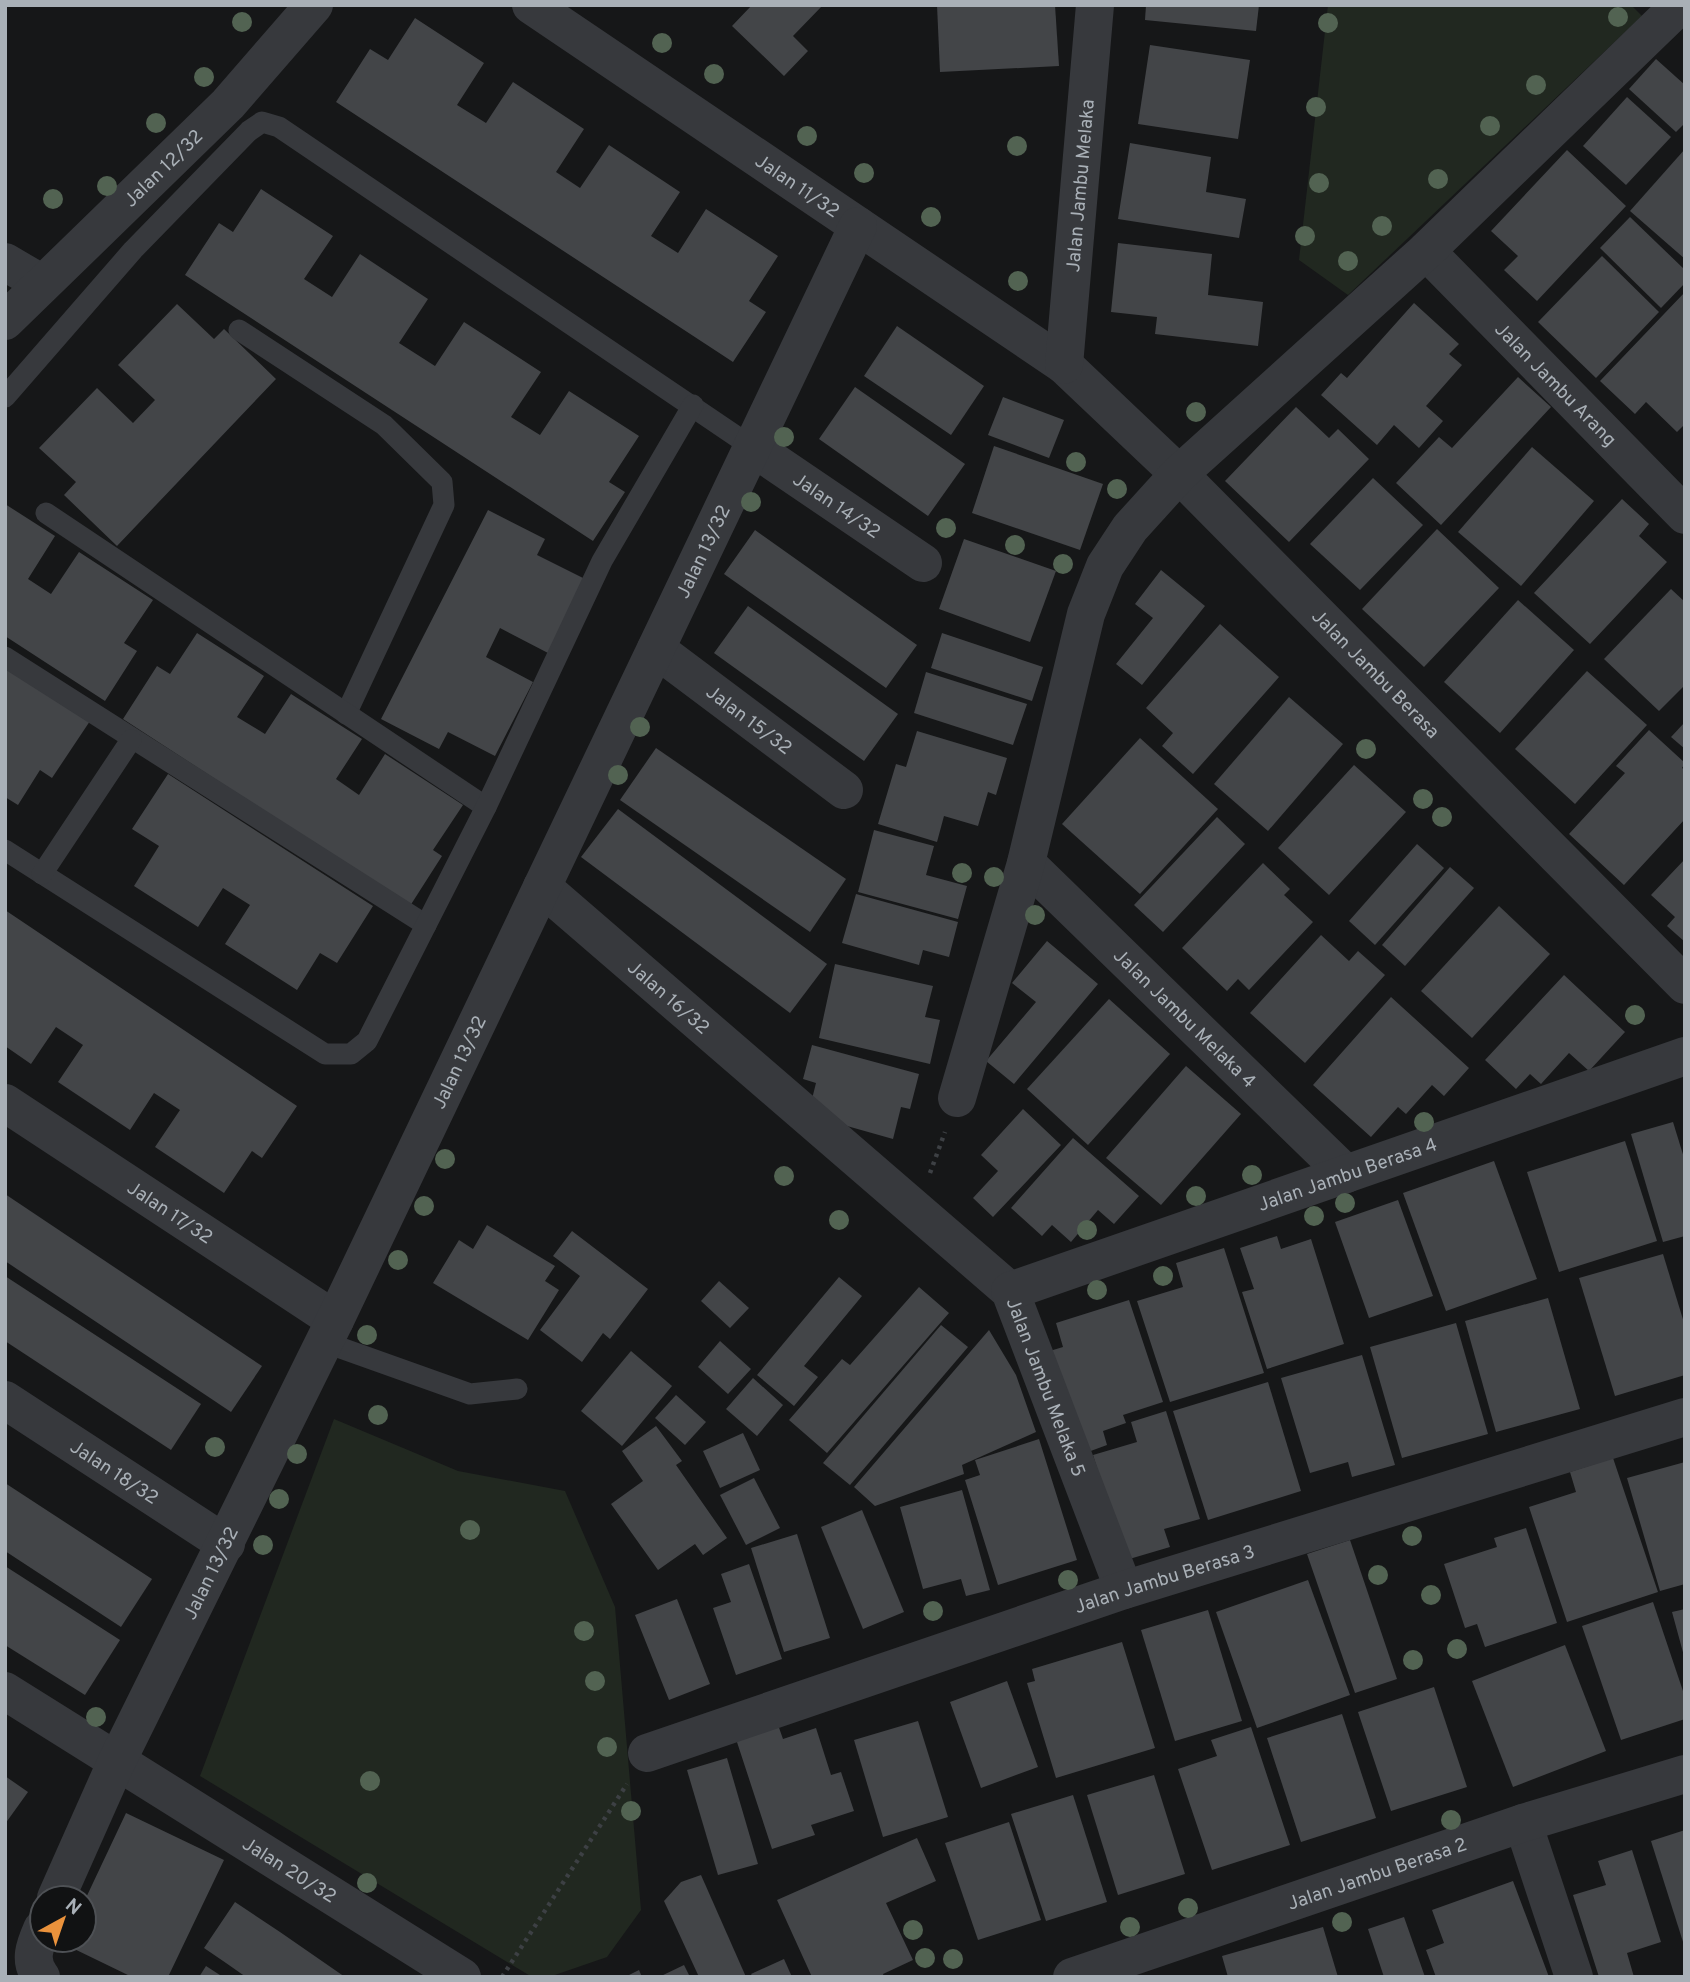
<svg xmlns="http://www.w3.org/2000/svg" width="1690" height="1982" font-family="Overpass,sans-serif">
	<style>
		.green { fill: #212820 }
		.building { fill: #434548 }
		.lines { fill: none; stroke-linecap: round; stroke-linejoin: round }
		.path { stroke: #3d4044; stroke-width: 4.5; stroke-dasharray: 3.5 5; stroke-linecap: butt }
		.lane { stroke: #37393d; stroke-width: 21 }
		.street { stroke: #37393d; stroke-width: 38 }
		.tree { fill: #526352 }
		.labels { text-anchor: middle; stroke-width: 5; stroke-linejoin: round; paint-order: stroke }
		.street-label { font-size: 19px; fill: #a9b0b7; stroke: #111213 }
	</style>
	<rect width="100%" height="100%" fill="#161718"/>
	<g class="green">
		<polygon points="1328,5 1631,5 1642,16 1348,295 1299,260"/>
		<polygon points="334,1419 458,1471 565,1491 615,1607 641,1910 607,1957 549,1977 532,1977 200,1776"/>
	</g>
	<g class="building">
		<polygon points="752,5 823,5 793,36 808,51 784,76 732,26"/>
		<polygon points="937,5 1055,5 1059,66 940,72"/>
		<polygon points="1146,5 1259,5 1256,31 1145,20"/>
		<polygon points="415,18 484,63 457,105 486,123 513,82 584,129 556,172 580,188 609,145 680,192 651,236 678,253 706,209 778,256 749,301 766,312 733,362 336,102 370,49 388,60"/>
		<polygon points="1150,45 1250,60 1238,139 1138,124"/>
		<polygon points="1656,59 1685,85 1685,123 1676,132 1629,89"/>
		<polygon points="1627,97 1671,137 1626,185 1583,146"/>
		<polygon points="1130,143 1211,157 1206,192 1246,199 1239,238 1118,219"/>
		<polygon points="1685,149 1685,259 1630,211"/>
		<polygon points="1567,150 1626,206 1537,301 1504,270 1518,256 1491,231"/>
		<polygon points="261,189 333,236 304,279 332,297 360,254 428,299 399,343 435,366 464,322 541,372 511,417 540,435 569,391 639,436 609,482 625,492 593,541 185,275 219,223 233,232"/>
		<polygon points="1630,217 1685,270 1685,283 1661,308 1600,248"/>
		<polygon points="1118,243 1212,254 1208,295 1263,302 1258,346 1155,334 1157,317 1111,312"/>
		<polygon points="1602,256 1659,312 1596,378 1538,322"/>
		<polygon points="1685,292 1685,424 1677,432 1646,402 1635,414 1600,381"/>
		<polygon points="1414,303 1459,344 1449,354 1462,365 1426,406 1443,421 1419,448 1394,425 1377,445 1321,395 1341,373 1347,378"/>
		<polygon points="177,304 214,339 224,329 276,379 117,546 64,495 76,482 39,448 97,388 133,423 155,400 118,365"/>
		<polygon points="897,326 984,386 951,435 864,376"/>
		<polygon points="1518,377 1551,407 1441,525 1396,483 1439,437 1452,448"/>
		<polygon points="855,387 965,464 928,516 819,439"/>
		<polygon points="1003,397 1064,420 1049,458 988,435"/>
		<polygon points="1296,407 1329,438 1338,429 1369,459 1289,542 1225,481"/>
		<polygon points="994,446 1103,484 1080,550 972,513"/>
		<polygon points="1532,447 1594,501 1521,586 1458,532"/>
		<polygon points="1373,478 1423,525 1360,590 1310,544"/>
		<polygon points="1622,499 1649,524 1639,536 1667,562 1590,644 1534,593"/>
		<polygon points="5,504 55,536 28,579 51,594 79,552 153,600 124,643 137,651 105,701 5,636"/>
		<polygon points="488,510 545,539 537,555 585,579 548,653 500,628 486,657 533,682 495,756 448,732 439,749 381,719"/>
		<polygon points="1437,529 1499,588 1424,667 1362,609"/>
		<polygon points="755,530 917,645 886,688 724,574"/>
		<polygon points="964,539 1056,571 1030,642 939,609"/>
		<polygon points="1161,570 1205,606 1142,685 1116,664 1153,618 1135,604"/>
		<polygon points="1671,589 1685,602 1685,685 1659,711 1604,659"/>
		<polygon points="1518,600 1574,650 1500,733 1444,682"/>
		<polygon points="748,606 898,714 864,761 714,653"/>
		<polygon points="1220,624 1279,677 1193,774 1162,746 1173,733 1146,708"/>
		<polygon points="197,633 264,676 237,717 265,734 291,694 362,739 336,779 359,795 385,754 463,805 433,850 442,856 410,906 123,719 157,666 170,674"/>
		<polygon points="942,633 1043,667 1032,701 931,668"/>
		<polygon points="5,666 90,721 52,778 40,770 18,805 5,797"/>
		<polygon points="1587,671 1647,725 1575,804 1515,749"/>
		<polygon points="926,672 1027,704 1013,745 914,713"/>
		<polygon points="1289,697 1343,744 1268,831 1214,784"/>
		<polygon points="1685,722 1685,749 1671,737"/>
		<polygon points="1649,730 1685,763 1682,768 1685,770 1685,819 1624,885 1569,834 1625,773 1616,766"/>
		<polygon points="917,731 1007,758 996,795 988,792 978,826 944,816 937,842 878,824 896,764 906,767"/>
		<polygon points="1140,738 1218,809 1140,894 1062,824"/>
		<polygon points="656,748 846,879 810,932 620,800"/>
		<polygon points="1354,765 1406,812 1329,895 1278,848"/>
		<polygon points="168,774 373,906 337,963 320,953 297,990 225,944 250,905 223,888 198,927 134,886 159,846 132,829"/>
		<polygon points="618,809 827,964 790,1013 581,857"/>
		<polygon points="1217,817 1245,844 1163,932 1134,905"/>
		<polygon points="874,830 934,846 926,875 967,886 958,919 858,892"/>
		<polygon points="1417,844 1444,868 1375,945 1349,921"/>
		<polygon points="1685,859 1685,942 1667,926 1675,917 1651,895"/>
		<polygon points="1263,863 1290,889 1284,895 1313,922 1249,990 1238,979 1227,991 1182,948"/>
		<polygon points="1450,867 1474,888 1405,966 1382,945"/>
		<polygon points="856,894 958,922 949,957 923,950 919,965 842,943"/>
		<polygon points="1499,906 1550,954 1472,1038 1421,991"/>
		<polygon points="5,910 297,1106 262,1158 252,1151 224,1193 155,1147 180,1110 154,1093 130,1130 58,1082 83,1045 56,1027 31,1064 5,1046"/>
		<polygon points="1321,935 1349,961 1358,951 1385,975 1305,1063 1250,1013"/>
		<polygon points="1047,941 1098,984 1014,1084 986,1061 1036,1002 1012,983"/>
		<polygon points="835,964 933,986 925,1017 940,1020 930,1064 819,1038"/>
		<polygon points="1564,975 1625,1032 1589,1071 1569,1053 1541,1084 1530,1074 1516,1089 1485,1060"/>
		<polygon points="1391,997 1469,1068 1444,1096 1432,1085 1406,1114 1398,1107 1371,1137 1313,1085"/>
		<polygon points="1109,999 1170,1054 1088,1145 1027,1089"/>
		<polygon points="812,1045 919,1074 910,1109 901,1107 893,1139 808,1115 816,1083 803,1079"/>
		<polygon points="1186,1066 1241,1114 1161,1205 1106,1158"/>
		<polygon points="1023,1109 1061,1145 993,1217 973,1198 998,1171 981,1155"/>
		<polygon points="1673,1122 1685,1161 1685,1236 1663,1242 1631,1134"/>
		<polygon points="1073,1138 1139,1196 1114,1224 1098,1210 1071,1242 1052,1225 1042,1236 1011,1208"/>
		<polygon points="1625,1141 1657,1241 1559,1272 1527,1172"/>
		<polygon points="1494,1161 1537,1279 1446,1311 1403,1193"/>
		<polygon points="5,1194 262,1366 231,1412 5,1261"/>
		<polygon points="1398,1200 1433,1296 1369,1318 1335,1222"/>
		<polygon points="487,1225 555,1266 545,1281 559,1290 528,1340 433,1283 459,1240 473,1249"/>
		<polygon points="572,1231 648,1289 610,1339 603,1333 582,1362 540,1330 580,1276 553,1256"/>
		<polygon points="1277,1236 1281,1249 1311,1239 1344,1344 1267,1369 1242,1292 1254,1289 1240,1248"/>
		<polygon points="1224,1248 1264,1373 1170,1402 1137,1301 1183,1287 1176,1263"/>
		<polygon points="1663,1254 1685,1326 1685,1375 1615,1396 1579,1278"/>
		<polygon points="5,1276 201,1404 171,1450 5,1341"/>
		<polygon points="839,1277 862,1296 804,1366 818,1377 794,1406 757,1375"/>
		<polygon points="719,1281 749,1308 730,1328 701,1301"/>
		<polygon points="919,1287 949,1313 827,1453 789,1420 842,1359 850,1365"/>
		<polygon points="1548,1298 1580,1409 1496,1432 1465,1321"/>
		<polygon points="1129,1300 1163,1402 1123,1415 1126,1423 1103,1431 1107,1445 1077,1456 1043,1353 1063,1347 1056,1323"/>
		<polygon points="1456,1323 1488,1434 1402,1458 1370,1347"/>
		<polygon points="941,1325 968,1347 850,1485 823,1463"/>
		<polygon points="989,1330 1016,1375 1036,1432 962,1465 964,1474 875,1506 854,1487"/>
		<polygon points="720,1341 751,1369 728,1394 698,1367"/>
		<polygon points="631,1351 672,1386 622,1446 581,1411"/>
		<polygon points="1362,1355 1395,1465 1352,1477 1348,1462 1310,1473 1281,1378"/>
		<polygon points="753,1378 783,1405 757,1436 726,1409"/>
		<polygon points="1268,1382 1301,1491 1208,1520 1173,1411"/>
		<polygon points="676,1395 706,1422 685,1445 655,1418"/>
		<polygon points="1166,1411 1200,1519 1164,1529 1170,1547 1126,1560 1093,1455 1137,1442 1131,1422"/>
		<polygon points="656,1426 682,1461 676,1465 727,1538 703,1555 695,1544 658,1570 611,1504 643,1481 622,1451"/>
		<polygon points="743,1433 760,1470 720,1488 703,1451"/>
		<polygon points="1039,1439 1077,1560 998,1585 965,1480 980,1475 975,1460"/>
		<polygon points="1613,1458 1658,1592 1567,1622 1529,1507 1576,1492 1570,1472"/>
		<polygon points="1685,1462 1685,1584 1660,1591 1627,1478"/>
		<polygon points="754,1478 780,1528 746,1545 720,1495"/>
		<polygon points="5,1483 152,1579 121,1627 5,1551"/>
		<polygon points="962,1490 990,1590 966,1596 961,1579 923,1589 900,1507"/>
		<polygon points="862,1510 904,1612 863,1629 821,1527"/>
		<polygon points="1526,1528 1557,1623 1485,1647 1477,1624 1465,1628 1444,1564 1497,1547 1494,1538"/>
		<polygon points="797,1534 830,1638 784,1652 751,1548"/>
		<polygon points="1350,1540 1397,1679 1355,1693 1307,1554"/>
		<polygon points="749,1564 782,1659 736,1675 713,1608 731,1602 721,1574"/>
		<polygon points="5,1566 120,1640 85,1695 5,1645"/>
		<polygon points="1308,1580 1350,1695 1257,1728 1216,1612"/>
		<polygon points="677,1599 710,1684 669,1700 635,1615"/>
		<polygon points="1653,1602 1685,1697 1685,1719 1621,1740 1582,1626"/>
		<polygon points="1685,1609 1685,1656 1684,1656 1672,1612"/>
		<polygon points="1208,1610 1242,1721 1175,1741 1141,1630"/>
		<polygon points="1122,1642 1155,1748 1056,1778 1027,1683 1035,1681 1032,1669"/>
		<polygon points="1565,1645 1606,1751 1513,1787 1472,1681"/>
		<polygon points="1007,1681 1038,1767 981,1788 950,1702"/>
		<polygon points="1434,1687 1467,1787 1391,1811 1358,1712"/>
		<polygon points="1342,1714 1376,1818 1301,1842 1267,1738"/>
		<polygon points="918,1721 948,1817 883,1837 854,1740"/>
		<polygon points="777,1722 783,1739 816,1728 831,1775 841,1772 854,1811 811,1825 815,1835 772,1849 735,1736"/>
		<polygon points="1251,1727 1290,1845 1212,1870 1178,1769 1217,1756 1211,1740"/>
		<polygon points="727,1758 758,1864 718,1875 687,1770"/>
		<polygon points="1154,1775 1185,1874 1118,1895 1087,1795"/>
		<polygon points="5,1776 28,1792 5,1824"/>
		<polygon points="1073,1795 1107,1902 1046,1921 1011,1814"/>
		<polygon points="126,1813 224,1860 168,1977 132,1977 64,1944 66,1940 84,1940 84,1902"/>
		<polygon points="1009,1822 1041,1920 978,1940 945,1843"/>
		<polygon points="1685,1830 1685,1945 1684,1945 1651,1841"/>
		<polygon points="917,1838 936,1881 886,1903 913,1960 883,1974 884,1977 812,1977 777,1900"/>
		<polygon points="1632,1850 1661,1942 1627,1953 1634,1977 1599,1977 1573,1895 1606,1885 1598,1861"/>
		<polygon points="701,1875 746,1977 699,1977 664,1901 681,1882"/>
		<polygon points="1513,1881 1549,1977 1436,1977 1426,1950 1444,1943 1432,1910"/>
		<polygon points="235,1902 280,1932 345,1977 246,1977 226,1963 204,1948"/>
		<polygon points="1404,1917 1425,1977 1384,1977 1368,1929"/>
		<polygon points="1323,1927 1338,1977 1228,1977 1222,1956"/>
		<polygon points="784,1959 792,1977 753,1977 751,1974"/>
		<polygon points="684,1965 690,1977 659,1977"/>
		<polygon points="206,1966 223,1977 199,1977"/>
		<polygon points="639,1970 642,1977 625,1977"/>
	</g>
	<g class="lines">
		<g class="path">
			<polyline points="930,1173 945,1132"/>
			<polyline points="502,1977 627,1784"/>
		</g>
		<g class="lane">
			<polyline points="239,330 384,425 442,482 444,505 346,714"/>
			<polyline points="5,397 133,250 249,131 262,122 279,127 752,447"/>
			<polyline points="46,513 486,807"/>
			<polyline points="5,657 426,925"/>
			<polyline points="5,850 325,1054 351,1054 367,1041 486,807 602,561 693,405"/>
			<polyline points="42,874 131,740"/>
			<polyline points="324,1342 470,1394 517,1389"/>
		</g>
		<g class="street">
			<path id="s1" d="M531,5L1064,365L1179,474L1685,985"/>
			<path id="s2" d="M1426,251L1685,515"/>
			<polyline points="5,262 41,283"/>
			<path id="s3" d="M5,321L228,104L314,5"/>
			<path id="s4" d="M1064,365L1095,5"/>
			<path id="s5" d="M752,447L923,563"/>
			<path id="s6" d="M656,649L844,790"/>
			<path id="s7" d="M1026,863L1346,1174"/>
			<path id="s8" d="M542,887L1010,1291L1124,1590"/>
			<polyline points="957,1098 1026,863 1086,614 1105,566 1130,528 1179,474 1426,251 1680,5"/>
			<path id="s9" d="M5,1103L335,1320"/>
			<path id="s10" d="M1010,1291L1685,1056"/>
			<path id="s11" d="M5,1400L226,1544"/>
			<path id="s12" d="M5,1691L462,1977"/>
			<path id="s13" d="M647,1753L1124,1590L1685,1417"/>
			<polyline points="1523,1823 1574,1977"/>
			<path id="s14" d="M56,1898L116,1763L335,1320L858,226"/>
			<path d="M41,1977C28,1961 35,1945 42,1929"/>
			<path id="s15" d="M1072,1977L1523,1823L1685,1774"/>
		</g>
	</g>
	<g class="tree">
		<circle cx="1618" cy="17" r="10"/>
		<circle cx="242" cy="22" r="10"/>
		<circle cx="1328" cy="23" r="10"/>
		<circle cx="662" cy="43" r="10"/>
		<circle cx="714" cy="74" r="10"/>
		<circle cx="204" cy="77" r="10"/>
		<circle cx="1536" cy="85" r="10"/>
		<circle cx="1316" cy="107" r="10"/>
		<circle cx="156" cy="123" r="10"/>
		<circle cx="1490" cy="126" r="10"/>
		<circle cx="807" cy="136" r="10"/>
		<circle cx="1017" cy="146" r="10"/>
		<circle cx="864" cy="173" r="10"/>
		<circle cx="1438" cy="179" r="10"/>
		<circle cx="1319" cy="183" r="10"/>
		<circle cx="107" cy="186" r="10"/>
		<circle cx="53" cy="199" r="10"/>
		<circle cx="931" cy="217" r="10"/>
		<circle cx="1382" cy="226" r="10"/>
		<circle cx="1305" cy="236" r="10"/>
		<circle cx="1348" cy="261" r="10"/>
		<circle cx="1018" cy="281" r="10"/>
		<circle cx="1196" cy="412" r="10"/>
		<circle cx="784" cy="437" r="10"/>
		<circle cx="1076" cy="462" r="10"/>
		<circle cx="1117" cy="489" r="10"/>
		<circle cx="751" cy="502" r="10"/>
		<circle cx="946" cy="528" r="10"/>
		<circle cx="1015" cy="545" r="10"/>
		<circle cx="1063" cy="564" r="10"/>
		<circle cx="640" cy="727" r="10"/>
		<circle cx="1366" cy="749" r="10"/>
		<circle cx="618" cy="775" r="10"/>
		<circle cx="1423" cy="799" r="10"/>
		<circle cx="1442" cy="817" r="10"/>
		<circle cx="962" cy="873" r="10"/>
		<circle cx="994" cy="877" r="10"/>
		<circle cx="1035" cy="915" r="10"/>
		<circle cx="1635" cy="1015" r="10"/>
		<circle cx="1424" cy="1122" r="10"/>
		<circle cx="445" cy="1159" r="10"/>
		<circle cx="1252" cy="1175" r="10"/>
		<circle cx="784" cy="1176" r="10"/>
		<circle cx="1196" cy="1196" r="10"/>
		<circle cx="1345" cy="1203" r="10"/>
		<circle cx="424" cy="1206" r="10"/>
		<circle cx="1314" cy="1216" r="10"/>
		<circle cx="839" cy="1220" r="10"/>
		<circle cx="1087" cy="1230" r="10"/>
		<circle cx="398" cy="1260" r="10"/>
		<circle cx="1163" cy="1276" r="10"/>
		<circle cx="1097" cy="1290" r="10"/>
		<circle cx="367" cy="1335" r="10"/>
		<circle cx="378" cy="1415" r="10"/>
		<circle cx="215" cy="1447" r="10"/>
		<circle cx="297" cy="1454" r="10"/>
		<circle cx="279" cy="1499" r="10"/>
		<circle cx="470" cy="1530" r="10"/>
		<circle cx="1412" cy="1536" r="10"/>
		<circle cx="263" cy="1545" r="10"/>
		<circle cx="1378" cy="1575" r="10"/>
		<circle cx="1068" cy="1580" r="10"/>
		<circle cx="1431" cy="1595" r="10"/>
		<circle cx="933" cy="1611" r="10"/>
		<circle cx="584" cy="1631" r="10"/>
		<circle cx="1457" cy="1649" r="10"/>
		<circle cx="1413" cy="1660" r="10"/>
		<circle cx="595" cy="1681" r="10"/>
		<circle cx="96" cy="1717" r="10"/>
		<circle cx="607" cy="1747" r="10"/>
		<circle cx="370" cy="1781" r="10"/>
		<circle cx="631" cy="1811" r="10"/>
		<circle cx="1451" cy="1820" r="10"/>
		<circle cx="367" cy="1883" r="10"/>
		<circle cx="1188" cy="1908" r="10"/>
		<circle cx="1342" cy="1922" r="10"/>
		<circle cx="1130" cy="1927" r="10"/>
		<circle cx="913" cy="1930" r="10"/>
		<circle cx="925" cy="1958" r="10"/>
		<circle cx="953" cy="1959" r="10"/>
	</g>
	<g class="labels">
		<g class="street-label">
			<text dy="7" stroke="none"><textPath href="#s3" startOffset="220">Jalan 12/32</textPath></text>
			<text dy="7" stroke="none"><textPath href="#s1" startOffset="322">Jalan 11/32</textPath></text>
			<text dy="7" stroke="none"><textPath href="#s4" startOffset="180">Jalan Jambu Melaka</textPath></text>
			<text dy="7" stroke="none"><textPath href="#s2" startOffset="186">Jalan Jambu Arang</textPath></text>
			<text dy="7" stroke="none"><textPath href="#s5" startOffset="103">Jalan 14/32</textPath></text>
			<text dy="7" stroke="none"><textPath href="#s14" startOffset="1494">Jalan 13/32</textPath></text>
			<text dy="7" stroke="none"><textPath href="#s1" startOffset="1082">Jalan Jambu Berasa</textPath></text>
			<text dy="7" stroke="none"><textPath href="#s6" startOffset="117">Jalan 15/32</textPath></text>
			<text dy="7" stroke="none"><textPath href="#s8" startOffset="168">Jalan 16/32</textPath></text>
			<text dy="7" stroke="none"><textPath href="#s7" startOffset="222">Jalan Jambu Melaka 4</textPath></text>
			<text dy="7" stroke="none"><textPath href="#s14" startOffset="928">Jalan 13/32</textPath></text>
			<text dy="7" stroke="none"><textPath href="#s10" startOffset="357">Jalan Jambu Berasa 4</textPath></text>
			<text dy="7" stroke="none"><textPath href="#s9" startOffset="198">Jalan 17/32</textPath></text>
			<text dy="7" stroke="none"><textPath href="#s8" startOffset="721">Jalan Jambu Melaka 5</textPath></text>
			<text dy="7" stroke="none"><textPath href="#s11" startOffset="131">Jalan 18/32</textPath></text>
			<text dy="7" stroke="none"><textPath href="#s14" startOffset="360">Jalan 13/32</textPath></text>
			<text dy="7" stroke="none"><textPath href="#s13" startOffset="546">Jalan Jambu Berasa 3</textPath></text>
			<text dy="7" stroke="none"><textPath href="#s12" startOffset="336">Jalan 20/32</textPath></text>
			<text dy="7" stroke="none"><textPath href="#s15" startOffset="322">Jalan Jambu Berasa 2</textPath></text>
		</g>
	</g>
	<rect width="1690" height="1982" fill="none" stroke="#a9b0b7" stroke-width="14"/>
	<g transform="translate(63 1919) rotate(40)"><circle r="33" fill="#111213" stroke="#4e5155" stroke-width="2"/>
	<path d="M0-5L12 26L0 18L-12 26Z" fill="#ea923c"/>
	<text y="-10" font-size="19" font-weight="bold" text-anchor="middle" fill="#a9b0b7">N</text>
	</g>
</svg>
